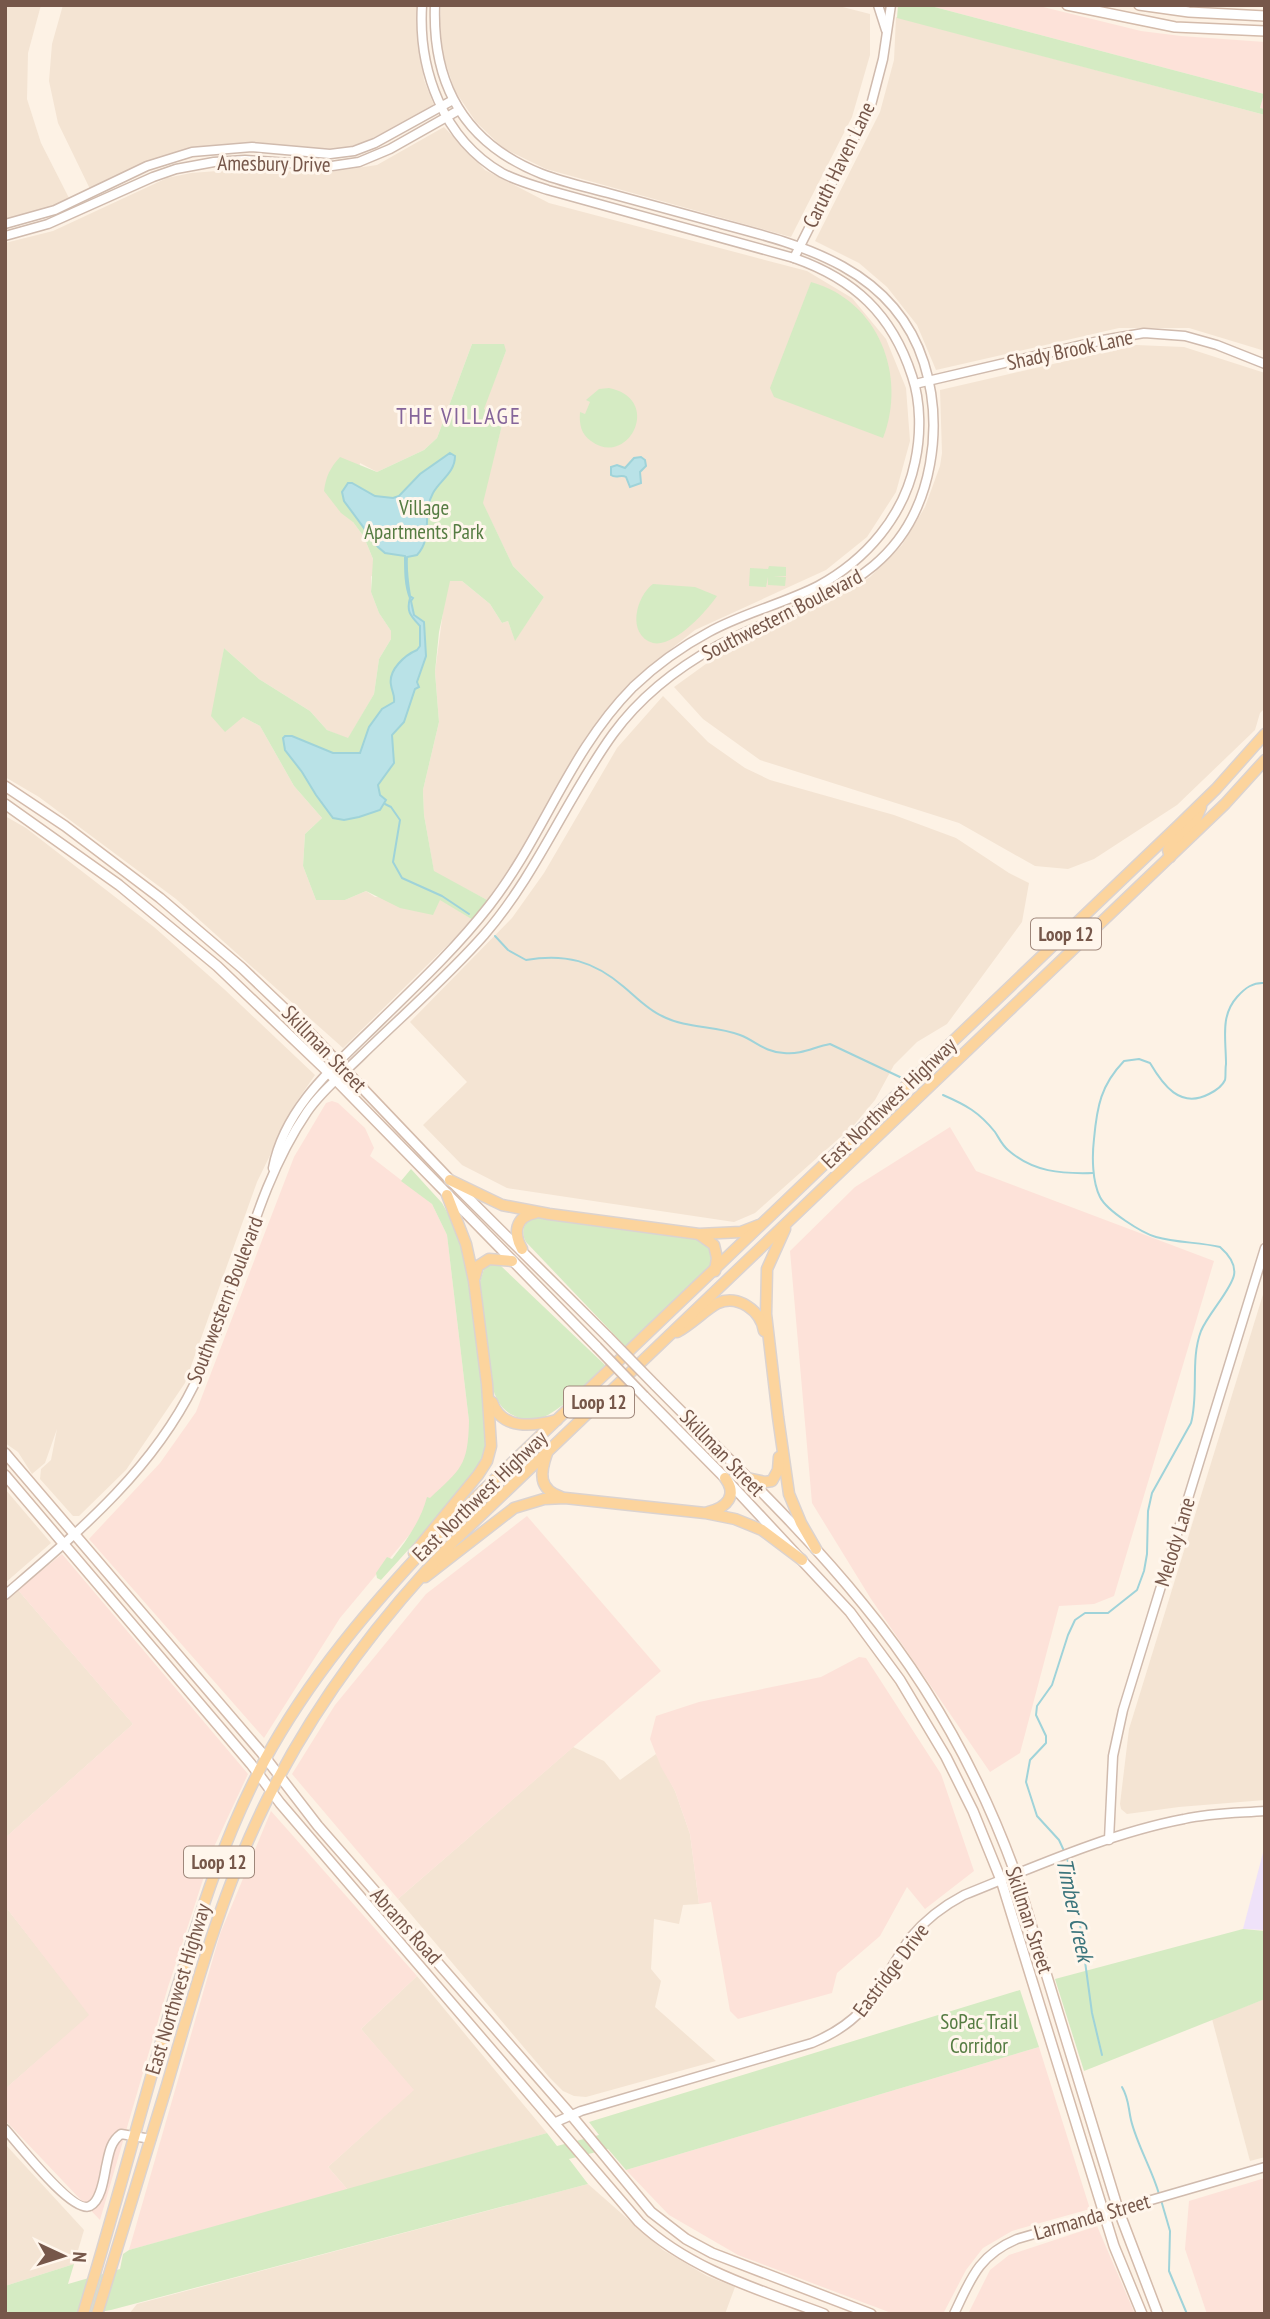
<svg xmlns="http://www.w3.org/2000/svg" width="1270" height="2319" font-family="'PT Sans Narrow',sans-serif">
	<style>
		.residential { fill: #f4e4d3; fill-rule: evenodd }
		.commercial { fill: #fde2d9 }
		.education { fill: #efe2f9 }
		.green { fill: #d5ebc3 }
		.water { fill: #b9e2e7; stroke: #9fd3d9; stroke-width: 2 }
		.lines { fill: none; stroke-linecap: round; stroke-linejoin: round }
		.stream { stroke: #9fd3d9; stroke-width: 2 }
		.tertiary-casing { stroke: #d0bbae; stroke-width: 11 }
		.secondary-casing { stroke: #d4bbab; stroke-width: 12 }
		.primary-casing { stroke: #dbd3d0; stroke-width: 13 }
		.tertiary { stroke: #fff; stroke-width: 8 }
		.secondary { stroke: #fff; stroke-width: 9 }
		.primary { stroke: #fcd49d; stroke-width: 10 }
		.secondary-bridge-casing { stroke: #d4bbab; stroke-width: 12; stroke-linecap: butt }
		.secondary-bridge { stroke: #fff; stroke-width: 9 }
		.labels { text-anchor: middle; stroke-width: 6; stroke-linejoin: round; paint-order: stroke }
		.shield { fill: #fff6ec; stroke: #9f877b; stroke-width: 2 }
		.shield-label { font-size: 19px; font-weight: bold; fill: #76574a }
		.street-label { font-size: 21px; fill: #76574a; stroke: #fff6ec }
		.park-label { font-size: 21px; fill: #557c42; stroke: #fff6ec }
		.neighbourhood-label { font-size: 23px; letter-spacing: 2px; fill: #85659a; stroke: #fff6ec }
		.water-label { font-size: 23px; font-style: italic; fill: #3c757c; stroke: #fff6ec }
	</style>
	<rect width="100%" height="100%" fill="#fdf2e5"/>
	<g class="residential">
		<polygon points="5,5 41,5 28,53 27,99 41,143 70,200 16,218 5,219"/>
		<polygon points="63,5 419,5 418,45 424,80 435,108 362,143 341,149 213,146 90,189 58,123 49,81 52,44"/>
		<polygon points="441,5 835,5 870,14 870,55 852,117 791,237 546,169 503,148 476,122 455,91 442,52 440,24"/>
		<polygon points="896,17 1265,115 1265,351 1189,328 1119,328 936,370 917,325 887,287 859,263 815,241 880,112 894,60"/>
		<path d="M444,127L485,170L549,203L807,271L852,298L886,339L906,388L910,441L896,492L867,537L826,570L695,630L642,672L583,748L522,854L489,901L434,872L424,815L423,790L439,722L435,672L444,604L371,576V592L379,613L391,631V639L379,659L374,694L348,739L327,730L310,711L259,679L224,648L218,683L243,717L260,726L294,786L322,818L305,834L303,866L316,900H345L366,891L375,897L440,899L473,920L343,1048L176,899L39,797L5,777V243L53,231L167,178L191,173L244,169L323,173L377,165ZM472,344L506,351L483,409L503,421L482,502L513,566L544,597L515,640L508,621L502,623L490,604L462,581L373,559L364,537L353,522L360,463L377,472L424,450L437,438Z"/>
		<polygon points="1136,345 1184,347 1265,373 1265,708 1260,713 1255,730 1177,805 1094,859 1068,869 1035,866 959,823 760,760 703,719 674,687 728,648 832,600 870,577 902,545 925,507 940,466 942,453 940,390"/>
		<polygon points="663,696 708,742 745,768 770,780 894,815 956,838 1009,873 1029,883 1022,922 947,1024 917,1042 894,1065 875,1100 854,1125 755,1213 734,1222 507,1188 462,1165 423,1125 467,1082 410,1022 512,918 544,873 617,748"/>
		<polygon points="5,816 26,828 154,927 224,989 315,1075 295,1104 257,1182 185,1383 126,1470 79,1516 73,1516 40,1479 41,1469 51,1460 57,1429 45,1463 32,1474 18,1452 5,1443"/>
		<polygon points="1265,1288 1265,1800 1179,1807 1127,1814 1121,1809 1120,1804 1129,1729"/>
		<polygon points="5,1489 51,1543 5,1583"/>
		<polygon points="18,1590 133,1724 5,1838 5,1601"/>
		<polygon points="573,1747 604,1761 620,1780 656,1754 675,1791 690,1834 699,1904 683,1905 679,1924 654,1919 651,1969 661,1981 655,2007 716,2061 586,2097 574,2096 563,2091 549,2077 398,1899"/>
		<polygon points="5,1906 90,2015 5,2089"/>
		<polygon points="417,1976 547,2133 348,2190 328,2167 413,2090 361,2029"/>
		<polygon points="1265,1999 1265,2157 1250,2161 1212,2019"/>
		<polygon points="5,2144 84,2230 74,2264 5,2286"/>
		<polygon points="588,2184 663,2250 707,2276 735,2287 725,2314 129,2314 137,2304"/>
	</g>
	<g class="commercial">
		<polygon points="927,5 1035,5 1141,31 1181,36 1265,42 1265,109 1260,108 1264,94"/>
		<polygon points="332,1101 338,1103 365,1128 374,1148 370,1156 432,1204 447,1235 469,1421 469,1448 461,1473 340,1618 264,1738 89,1539 160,1463 196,1412 294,1157 326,1103"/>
		<polygon points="950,1127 976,1171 1214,1261 1114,1596 1094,1604 1059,1606 1020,1753 990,1772 871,1599 812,1503 790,1251 855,1187"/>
		<polygon points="527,1516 661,1671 398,1899 292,1774 335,1705 426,1594"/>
		<polygon points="62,1554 248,1774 213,1849 168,1987 100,2220 5,2120 5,2089 89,2015 5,1906 5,1838 133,1724 18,1590"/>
		<polygon points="859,1657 866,1658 941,1774 974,1871 925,1909 907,1887 880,1936 837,1973 832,1993 738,2019 730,2011 711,1902 699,1904 690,1834 675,1791 661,1767 650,1739 656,1716 699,1702 821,1677"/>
		<polygon points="271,1811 417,1976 361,2029 414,2090 328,2167 348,2190 129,2250 220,1934"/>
		<polygon points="1039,2047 1090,2209 1012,2231 983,2248 966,2270 943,2314 894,2314 738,2255 669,2215 626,2170"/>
		<polygon points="1265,2178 1265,2314 1207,2314 1185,2249 1189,2201"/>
		<polygon points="1097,2226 1135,2314 968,2314 990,2270 1009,2255"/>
	</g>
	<polygon class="education" points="1265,1845 1265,1930 1243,1929"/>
	<g class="green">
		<polygon points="898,5 927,5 1264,94 1260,108 1265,109 1265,115 897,18"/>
		<path d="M811,282C879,301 907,376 883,438L774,397L770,388Z"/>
		<path d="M472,344H504L506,351L484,409L503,421L483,503L513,566L544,597L515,641L508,621L502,623L490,604L462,581H450L439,632L435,672L439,722L423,790L424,815L434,871L489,901L473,920L440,900L433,915L400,908L366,891L345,900H316L303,866L305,834L322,818L294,786L260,726L243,717L225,732L211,716L224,648L259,679L310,711L327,730L348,738L374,694L379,659L391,639V631L379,613L371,592L373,559L364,537L353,522L341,513L324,491C326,476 330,468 340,457L377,472L424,450L437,438Z"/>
		<path d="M609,388C664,399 628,469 591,441C581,434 579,424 580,412L585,414L590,402L586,400L599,389Z"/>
		<polygon points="769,566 786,567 786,576 773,576 786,577 785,586 768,585 768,577 766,587 749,586 750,568 768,569"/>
		<path d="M653,584L695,587L717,596C707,611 673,648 653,643C626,635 636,596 653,584Z"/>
		<path d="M411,1169L442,1203L457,1230L468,1261L488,1418L486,1451L475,1476L381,1580L377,1578L376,1573L387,1557L392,1559C407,1540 421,1520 427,1497L430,1498C461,1469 468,1466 469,1421L447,1235L432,1204L401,1181Z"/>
		<path d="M540,1217L701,1239L713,1248V1263L626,1347L526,1242C519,1229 526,1218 540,1217Z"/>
		<path d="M492,1264L501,1266L605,1365C588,1381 569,1403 548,1415C530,1425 506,1418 497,1399C485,1376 483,1311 480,1282L484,1269Z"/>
		<polygon points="1243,1929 1265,1931 1265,1999 1084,2071 1055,1979"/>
		<polygon points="1020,1990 1039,2047 626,2170 608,2149 569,2159 588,2184 111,2310 89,2314 5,2314 5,2286 74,2264 68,2284 120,2269 123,2254 129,2250 547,2133 557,2146 599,2135 589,2122"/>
	</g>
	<g class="water">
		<path d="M450,453L455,456C455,473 440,480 433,493C421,514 434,537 417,555L407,557C406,571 408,583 410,596L413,598L411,601L414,615L424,622L426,656L417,682L419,687L415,689L404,722L392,735L394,763L378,785L380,795L386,800L380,810L359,817L344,820L333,818L316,795L302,772L285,750L283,738L285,736H292L333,753H360L369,727L382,709L394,702C395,695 392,692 391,685C388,670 405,655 417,650L420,646V626C411,616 406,612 410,598C405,586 405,571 405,556L385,553L378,547L344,501L342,492L348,483H352L375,496L393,498L399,496L420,474Z"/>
		<path d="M641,457L645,460L646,466L640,472L641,483L630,487L626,477C621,474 616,479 611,475V467L617,465L625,468L634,458Z"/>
	</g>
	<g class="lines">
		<g class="stream">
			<polyline points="385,804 391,807 400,820 393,862 402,878 442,896 469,914"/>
			<path d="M495,936L508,950L526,960C565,953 594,961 624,987C636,997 648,1010 662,1016C687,1029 715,1025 740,1035C756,1041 764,1052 784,1053C801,1055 814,1047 830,1044L902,1078"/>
			<path d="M943,1095C966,1105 979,1112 995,1132C999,1138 1002,1145 1008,1150C1033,1172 1061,1174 1093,1173"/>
			<path d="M1065,1853L1059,1840L1037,1816L1026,1782L1030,1760L1046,1743V1736L1036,1715L1037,1706L1052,1685L1068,1635L1075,1620L1085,1613H1108L1137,1590L1144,1571L1147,1554L1148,1511L1152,1493L1191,1423C1199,1393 1190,1360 1201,1331C1208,1314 1231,1290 1234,1275C1236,1264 1228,1254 1220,1247C1199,1242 1177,1243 1156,1237C1142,1233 1107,1211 1100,1197C1092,1181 1092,1156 1094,1139C1097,1106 1101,1085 1124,1061L1139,1059L1150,1063C1163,1085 1180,1109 1209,1094C1215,1091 1222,1087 1225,1080C1226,1076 1225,1069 1226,1064C1226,1039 1220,1016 1237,997C1245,988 1253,982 1265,983"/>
			<polyline points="1067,1858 1076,1895 1092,2013 1102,2055"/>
			<path d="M1122,2087C1129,2099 1128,2107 1131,2120C1137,2145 1152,2169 1159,2194"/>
			<polyline points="1161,2200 1170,2231 1169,2271 1187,2314"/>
		</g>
		<defs>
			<g id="tertiary">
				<polyline points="878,5 886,30"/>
				<polyline points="5,224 55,210 147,166 192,152 252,147 330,154 354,151 375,143 453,100"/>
				<polyline points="5,236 48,224 153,177 176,169 214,162 245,160 332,166 359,162 390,149 459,110"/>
				<polyline points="794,258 871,105 883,59 891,5"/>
				<polyline points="915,384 1103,340 1144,333 1185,336 1217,345 1265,364"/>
				<path d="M273,1168C285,1105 339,1062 382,1019C419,983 457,947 489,906C544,836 568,753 633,687C655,666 681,647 709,632C743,613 783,604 818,586C866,560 904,516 915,462C921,435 921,402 912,376C892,314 854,279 794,258L548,190C533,185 517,181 502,173C443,139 418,70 422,5"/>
				<path d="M5,1595C78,1532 151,1472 194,1385C238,1297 251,1194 307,1112C322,1090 344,1073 362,1055C403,1015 447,977 484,935C537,874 566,799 613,734C640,697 677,668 717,646C809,598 908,586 930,464C936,431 934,395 924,363C894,268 802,245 718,223C681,213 645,203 608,193C586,187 563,182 542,174C466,144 432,86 435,5"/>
				<polyline points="1109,1840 1113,1756 1123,1710 1265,1248"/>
				<path d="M556,2122L581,2111L812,2043C870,2019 878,1986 910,1938C925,1920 943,1906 964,1895C1034,1867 1110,1833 1184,1819C1210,1813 1238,1813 1265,1811"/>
				<path d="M5,2129C18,2143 73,2215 90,2206C101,2201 104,2178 106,2167C109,2154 110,2142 121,2134L151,2139"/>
				<path d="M954,2314C971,2278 979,2255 1017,2239L1265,2167"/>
			</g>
			<g id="secondary">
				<polyline points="1067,5 1175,27 1265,31"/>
				<polyline points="1139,5 1189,12 1265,16"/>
				<polyline points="5,786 65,826 160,898 242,968 307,1030 450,1180 608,1337"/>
				<polyline points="5,804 119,885 217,966 329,1073 597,1347"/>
				<path d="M655,1385C725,1456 800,1526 863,1604C929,1684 981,1778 1016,1875L1118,2209L1158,2314"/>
				<polyline points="644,1396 725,1478 850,1612 900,1680 946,1757 973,1811 1001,1880 1114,2246 1142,2314"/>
				<polyline points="5,1453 261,1752 318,1826 571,2115 651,2212 686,2239 712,2253 871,2314"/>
				<path d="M5,1475L251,1764L280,1803L639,2222C690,2270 760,2290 824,2314"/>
			</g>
			<g id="primary">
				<polyline points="1170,857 1168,850 1170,845 1196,819 1201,807"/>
				<polyline points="450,1180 502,1205 549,1214 699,1234 741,1232 759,1225"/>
				<polyline points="785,1229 767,1269 766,1314 778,1417 789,1494 801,1523 816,1549"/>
				<polyline points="700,1235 714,1245 717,1258 715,1271"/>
				<path d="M522,1249C513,1233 515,1217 535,1213"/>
				<polyline points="475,1277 478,1266 489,1259 512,1261"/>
				<path d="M677,1332C692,1324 706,1309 718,1303C738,1294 761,1311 764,1331"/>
				<path d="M492,1402C502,1431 534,1426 557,1420"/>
				<path d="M547,1453C540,1473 538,1489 561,1497"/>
				<polyline points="747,1478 765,1482 772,1481 778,1470 779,1457"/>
				<path d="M708,1512C727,1508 738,1495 725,1478"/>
				<polyline points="414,1553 478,1475 487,1461 491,1446 487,1384 474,1281 466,1244 447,1195"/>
				<polyline points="425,1577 514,1508 544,1499 565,1498 705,1513 735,1519 762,1530 802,1560"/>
				<path d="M83,2314C113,2216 139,2117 168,2018C196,1926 224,1831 272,1747C320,1663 383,1592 449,1523L1179,825L1216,789L1265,734"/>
				<path d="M97,2314C120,2237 144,2161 167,2085C195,1989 222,1890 267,1800C315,1704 379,1619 453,1542L1225,804L1265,760"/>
			</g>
		</defs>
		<use href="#tertiary" class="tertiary-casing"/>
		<use href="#secondary" class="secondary-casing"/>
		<use href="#primary" class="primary-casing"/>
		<use href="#tertiary" class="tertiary"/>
		<use href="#secondary" class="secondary"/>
		<use href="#primary" class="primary"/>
		<defs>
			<g id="secondary-bridge">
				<polyline points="608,1337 655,1385"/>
				<polyline points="597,1347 644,1396"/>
			</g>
		</defs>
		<use href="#secondary-bridge" class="secondary-bridge-casing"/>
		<use href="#secondary-bridge" class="secondary-bridge"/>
	</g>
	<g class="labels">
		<g class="shield">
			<rect x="1031" y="918.5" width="70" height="31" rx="5"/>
			<rect x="564" y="1386.5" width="70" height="31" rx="5"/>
			<rect x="184" y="1846.5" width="70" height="31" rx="5"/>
		</g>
		<g class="shield-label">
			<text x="1066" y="941">Loop 12</text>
			<text x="599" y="1409">Loop 12</text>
			<text x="219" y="1869">Loop 12</text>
		</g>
		<g class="street-label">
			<text transform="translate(274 164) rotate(1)" y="7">Amesbury Drive</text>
			<text transform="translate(839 165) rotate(-64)" y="7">Caruth Haven Lane</text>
			<text transform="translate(1070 350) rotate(-12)" y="7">Shady Brook Lane</text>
			<text transform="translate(782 615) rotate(-27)" y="7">Southwestern Boulevard</text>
			<text transform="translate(324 1049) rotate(46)" y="7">Skillman Street</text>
			<text transform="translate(889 1103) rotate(-44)" y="7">East Northwest Highway</text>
			<text transform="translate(225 1300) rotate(-69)" y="7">Southwestern Boulevard</text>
			<text transform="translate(722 1453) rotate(46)" y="7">Skillman Street</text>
			<text transform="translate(480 1496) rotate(-44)" y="7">East Northwest Highway</text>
			<text transform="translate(1175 1542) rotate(-73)" y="7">Melody Lane</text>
			<text transform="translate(1029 1920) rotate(72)" y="7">Skillman Street</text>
			<text transform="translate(406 1926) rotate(48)" y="7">Abrams Road</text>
			<text transform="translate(891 1970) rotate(-53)" y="7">Eastridge Drive</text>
			<text transform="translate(178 1989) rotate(-73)" y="7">East Northwest Highway</text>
			<text transform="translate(1092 2217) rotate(-16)" y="7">Larmanda Street</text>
		</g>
		<g class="park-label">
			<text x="424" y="515">Village<tspan x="424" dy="24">Apartments Park</tspan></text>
			<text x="979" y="2029">SoPac Trail<tspan x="979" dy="24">Corridor</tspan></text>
		</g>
		<g class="neighbourhood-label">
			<text x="459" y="424">THE VILLAGE</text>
		</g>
		<g class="water-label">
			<text transform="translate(1075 1910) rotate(78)" y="8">Timber Creek</text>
		</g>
	</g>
	<rect width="1270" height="2319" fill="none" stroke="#76574a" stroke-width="14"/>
	<g transform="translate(63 2256) rotate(94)" stroke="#fff6ec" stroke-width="5" paint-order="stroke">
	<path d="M0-5L12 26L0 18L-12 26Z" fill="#76574a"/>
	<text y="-10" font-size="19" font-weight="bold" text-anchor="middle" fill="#76574a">N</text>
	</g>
</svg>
